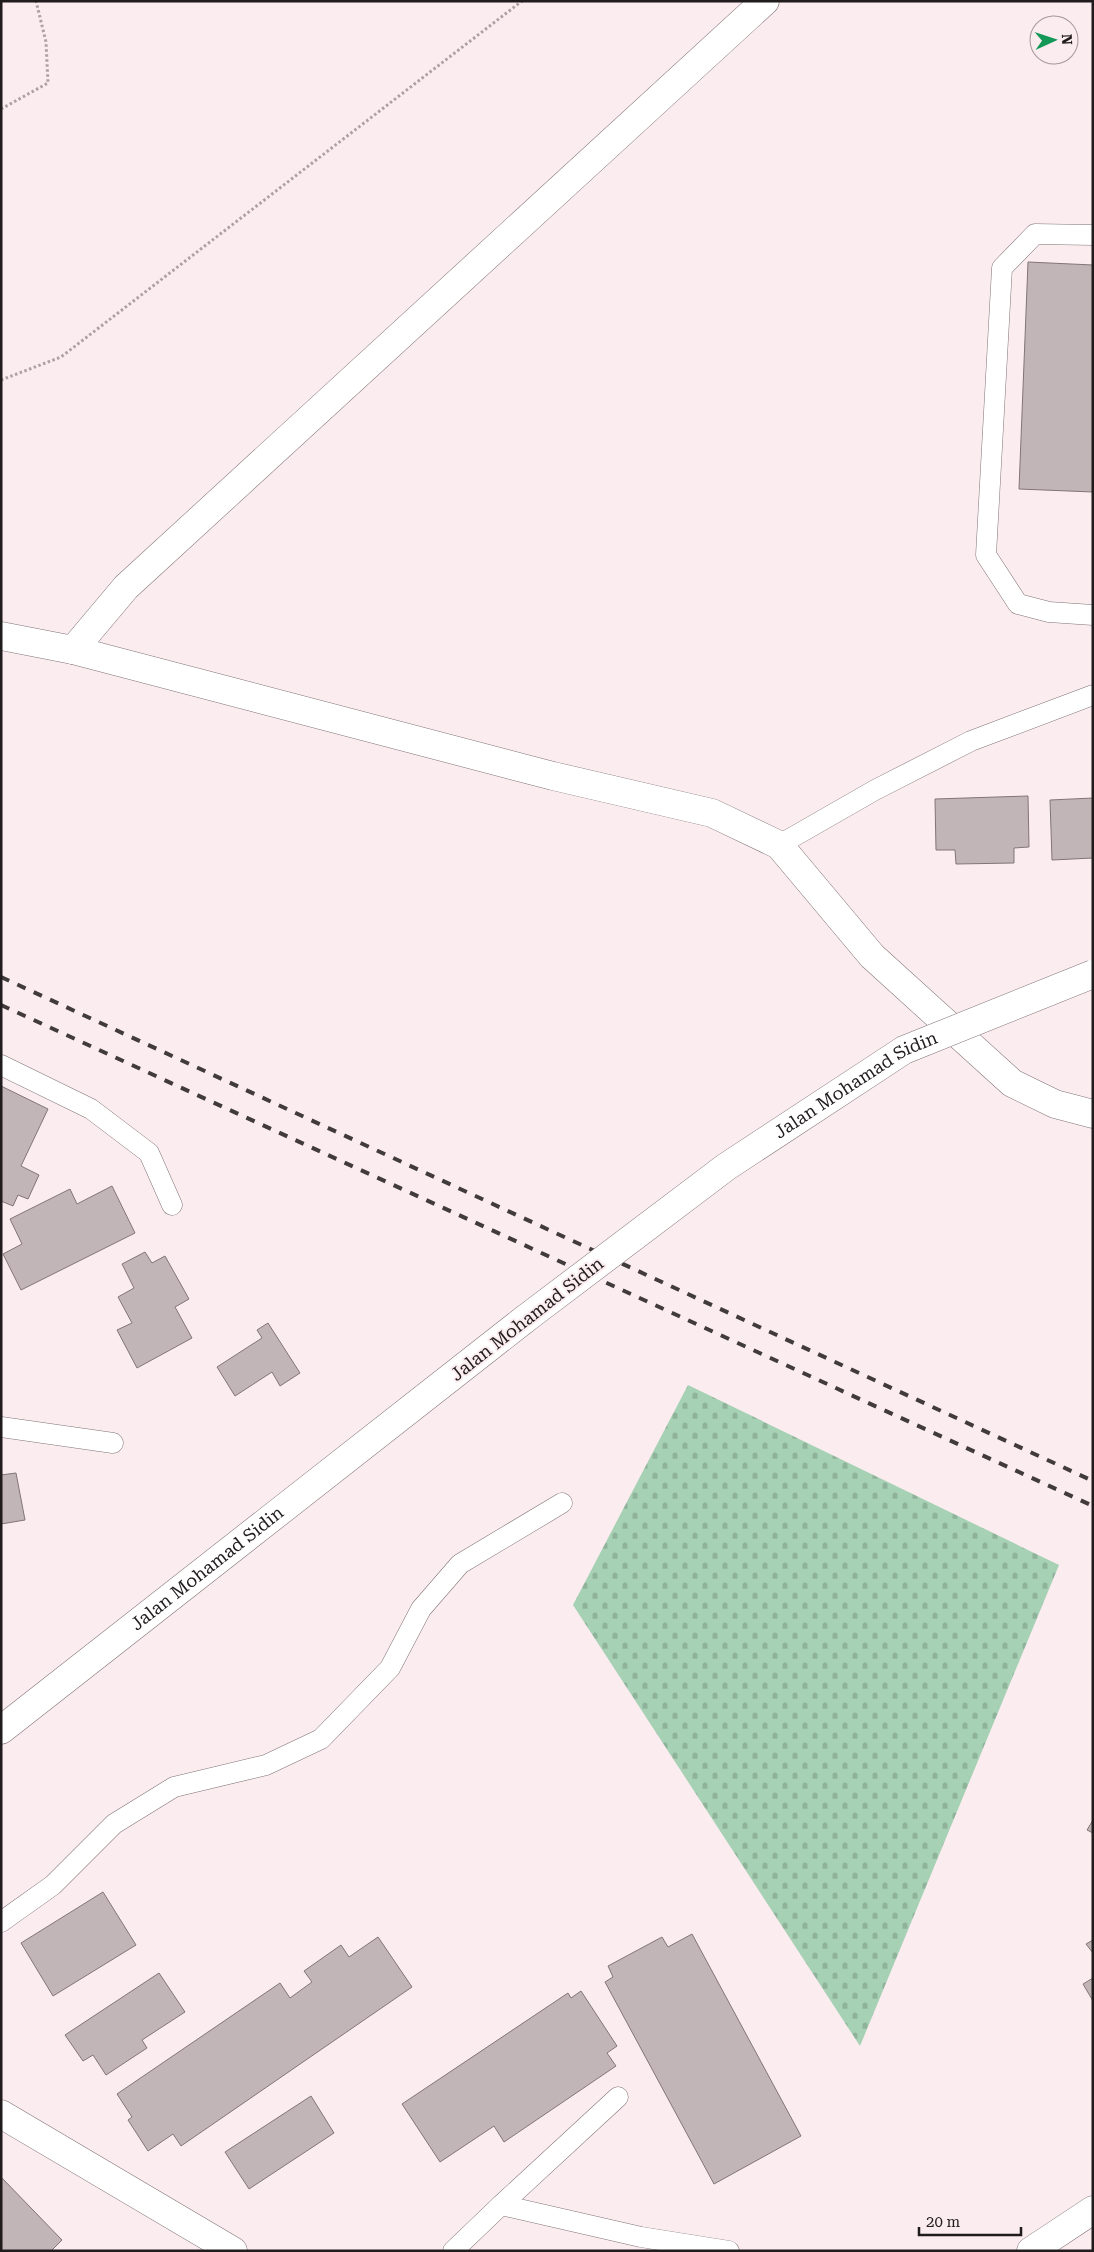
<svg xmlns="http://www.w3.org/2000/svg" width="1094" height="2252" font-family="'Roboto Serif',serif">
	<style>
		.cemetery { fill: url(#cemetery-stones) }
		.building { fill: #c2b5b7; stroke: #827578 }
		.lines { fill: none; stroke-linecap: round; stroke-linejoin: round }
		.lane-casing { stroke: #807376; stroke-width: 21 }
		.street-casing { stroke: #807376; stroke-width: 29 }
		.secondary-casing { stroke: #807376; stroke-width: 29 }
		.path { stroke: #ada1a4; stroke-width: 3; stroke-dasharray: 2.5 2.5; stroke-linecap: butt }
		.lane { stroke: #fff; stroke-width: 20 }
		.street { stroke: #fff; stroke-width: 28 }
		.secondary { stroke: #fff; stroke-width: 28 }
		.rail { stroke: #413b3c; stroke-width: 4; stroke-dasharray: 9 9; stroke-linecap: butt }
		.secondary-bridge-casing { stroke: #807376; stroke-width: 29; stroke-linecap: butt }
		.secondary-bridge { stroke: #fff; stroke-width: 28 }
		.labels { text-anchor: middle; stroke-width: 4; stroke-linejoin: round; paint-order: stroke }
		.street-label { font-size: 18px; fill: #201b1c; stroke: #fbecf0 }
	</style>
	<defs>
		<pattern id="cemetery-stones" width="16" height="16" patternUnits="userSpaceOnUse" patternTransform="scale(1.25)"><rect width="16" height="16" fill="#a7d1b4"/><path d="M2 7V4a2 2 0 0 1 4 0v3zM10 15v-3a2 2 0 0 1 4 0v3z" fill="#8fb39a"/></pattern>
	</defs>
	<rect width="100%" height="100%" fill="#fbecf0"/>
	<polygon class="cemetery" points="688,1385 1059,1565 860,2046 573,1605"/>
	<g class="building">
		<polygon points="1028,262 1093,265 1093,492 1019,489"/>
		<polygon points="1028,796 1029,847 1014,848 1014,863 956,864 955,850 936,850 935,799"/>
		<polygon points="1093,798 1093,858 1052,860 1050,800"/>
		<polygon points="1,1086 48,1109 21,1166 39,1175 28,1199 18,1195 13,1206 1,1201"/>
		<polygon points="112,1186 135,1233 21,1290 3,1254 22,1244 10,1219 70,1189 77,1204"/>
		<polygon points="145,1252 152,1263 165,1256 189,1299 175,1307 192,1338 137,1368 117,1330 132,1323 118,1297 134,1288 122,1264"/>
		<polygon points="268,1323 300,1373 280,1386 272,1372 235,1396 217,1367 262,1338 257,1330"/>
		<polygon points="16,1473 25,1520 1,1524 1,1475"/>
		<polygon points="1093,1820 1093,1833 1087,1830"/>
		<polygon points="103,1892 136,1945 53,1996 21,1943"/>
		<polygon points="692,1934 801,2136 714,2184 605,1982 613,1977 608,1966 662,1937 668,1947"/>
		<polygon points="378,1937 412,1987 181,2146 173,2134 148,2151 128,2120 132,2117 117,2094 280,1983 290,1998 312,1982 304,1971 341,1945 349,1957"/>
		<polygon points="1093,1940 1093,1953 1086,1944"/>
		<polygon points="159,1973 185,2012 142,2040 147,2048 106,2075 93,2055 83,2061 65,2035"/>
		<polygon points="1093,1978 1093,2001 1083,1984"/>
		<polygon points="581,1991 617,2046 607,2053 616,2066 504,2142 494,2126 440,2162 402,2104 568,1993 571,1998"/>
		<polygon points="311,2096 334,2133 249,2189 225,2152"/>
		<polygon points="1,2177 62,2240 51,2251 1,2251"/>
	</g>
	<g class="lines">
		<defs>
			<g id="lane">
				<polyline points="1093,235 1035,234 1002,268 986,555 1018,604 1049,612 1093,615"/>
				<polyline points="779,845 875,790 971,741 1093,695"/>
				<polyline points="1,1065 91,1109 149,1153 172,1205"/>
				<polyline points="1,1427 113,1443"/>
				<polyline points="1,1922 53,1885 114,1824 174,1787 266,1765 321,1739 390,1668 421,1609 460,1564 562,1503"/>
				<polyline points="501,2205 618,2097"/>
				<polyline points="453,2251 501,2205 641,2237 729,2251"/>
			</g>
			<g id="street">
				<polyline points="73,650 126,587 765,1"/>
				<polyline points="1,2114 233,2251"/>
				<polyline points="1031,2251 1093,2210"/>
			</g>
			<g id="secondary">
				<polyline points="1,636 73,650 553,776 712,813 779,845 872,956 1012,1083 1055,1104 1093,1114"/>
				<path id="s1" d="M1,1730L525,1319"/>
			</g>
		</defs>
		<use href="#lane" class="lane-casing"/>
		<use href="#street" class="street-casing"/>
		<use href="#secondary" class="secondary-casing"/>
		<g class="path">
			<polyline points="1,109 48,83 46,42 36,1"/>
			<polyline points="1,380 61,357 522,1"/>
		</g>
		<use href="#lane" class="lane"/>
		<use href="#street" class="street"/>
		<use href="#secondary" class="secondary"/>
		<g class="rail">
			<polyline points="1,977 1093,1481"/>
			<polyline points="1,1005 1093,1506"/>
		</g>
		<defs>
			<g id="secondary-bridge">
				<path id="s2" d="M525,1319L726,1167L904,1050L1093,974"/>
			</g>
		</defs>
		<use href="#secondary-bridge" class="secondary-bridge-casing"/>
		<use href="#secondary-bridge" class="secondary-bridge"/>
	</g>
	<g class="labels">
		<g class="street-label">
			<text dy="6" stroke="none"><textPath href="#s2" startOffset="406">Jalan Mohamad Sidin</textPath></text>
			<text transform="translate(527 1319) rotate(-38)" y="6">Jalan Mohamad Sidin</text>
			<text dy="6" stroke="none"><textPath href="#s1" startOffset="262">Jalan Mohamad Sidin</textPath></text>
		</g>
	</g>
	<rect width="1094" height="2252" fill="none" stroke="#201b1c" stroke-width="5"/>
	<g transform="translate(1054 40) rotate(87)"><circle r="24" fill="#fbecf0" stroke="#a3989b"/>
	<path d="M0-4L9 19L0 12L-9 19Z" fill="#139857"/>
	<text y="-8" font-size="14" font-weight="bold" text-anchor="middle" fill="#201b1c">N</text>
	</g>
	<path d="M919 2227v8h102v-8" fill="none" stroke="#201b1c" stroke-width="2.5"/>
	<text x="926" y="2227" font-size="15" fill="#201b1c" stroke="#fbecf0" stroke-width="4" paint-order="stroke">20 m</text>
</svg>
